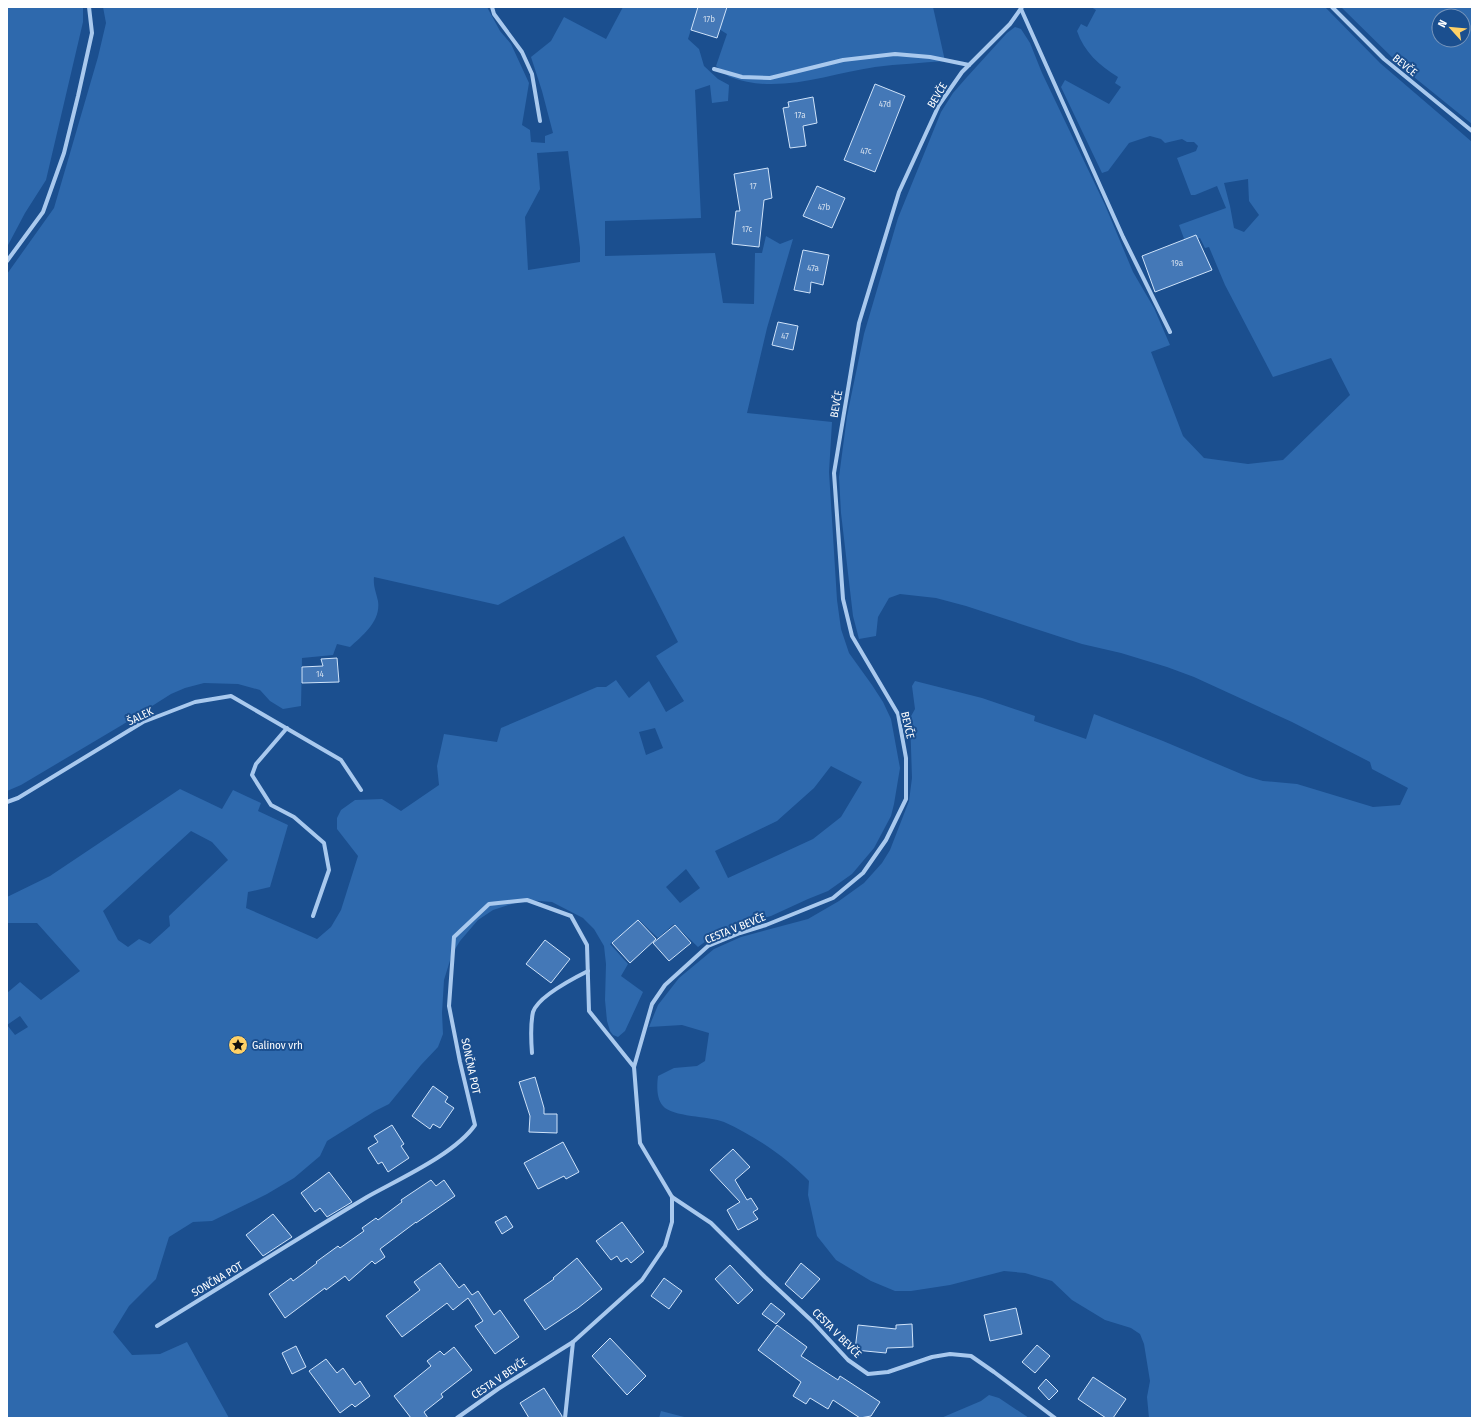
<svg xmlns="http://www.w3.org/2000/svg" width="1479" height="1425" font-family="'Fira Sans Condensed',sans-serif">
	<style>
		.green { fill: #2e69ad; fill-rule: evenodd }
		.building { fill: #4478b7; stroke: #cfe3fa }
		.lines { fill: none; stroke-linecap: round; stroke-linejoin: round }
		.minor { stroke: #a9c9ee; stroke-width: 4 }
		.labels { text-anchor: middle; stroke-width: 4; stroke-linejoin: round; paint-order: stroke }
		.number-label { font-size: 9px; fill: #d0dded }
		.street-label { font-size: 11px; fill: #fff; stroke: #1b4f8f }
		.poi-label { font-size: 11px; fill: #fff; stroke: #1b4f8f; text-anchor: start }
	</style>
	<rect width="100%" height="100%" fill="#1b4f8f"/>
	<g class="green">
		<polygon points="7,7 83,7 83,22 46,180 25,213 7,247"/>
		<path d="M103,7H487L500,31L511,44L529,83L522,125L530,130L531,142L545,143V136L553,133L542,91L531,57L551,41L564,17L606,39L623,7H698L688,39L699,49L704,66L718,79L729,85L728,101L712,103L710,85L695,90L701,218L605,221V256L715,253L723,303L754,304L755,253H762L766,236L780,244L793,239L767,328L747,413L832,422L829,472L837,600L841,629L849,653L872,685L883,702L891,719L900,768L894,804L891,816L874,848L852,874L828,891L808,899L771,916L734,926L710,938L698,947L674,924L658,938L639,920L610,944L628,964L621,976L643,992L625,1031L618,1037L613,1035L610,1031L607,1021L605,1000L606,964L604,946L594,929L583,918L552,902L527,900L518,902L493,910L478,920L460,941L452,954L444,980L442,1013L443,1034L438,1047L421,1065L389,1104L375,1111L327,1141L320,1156L294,1178L267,1194L212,1221L193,1222L169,1237L156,1279L129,1306L113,1332L132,1355L160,1354L187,1342L229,1418H7V993L20,982L41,1000L80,971L37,923H7V897L50,876L180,789L222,809L233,790L261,803L258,811L288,825L270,887L248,892L246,908L317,939L331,927L341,910L358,856L337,829V818L341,810L355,800L382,799L401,811L439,785L437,766L444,734L497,742L501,728L597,687H606L616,680L629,698L649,681L666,712L684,701L656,656L678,642L624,536L498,605L374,577C373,586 376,592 378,601C381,621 363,635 350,647L337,644L333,655L302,658L301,706L283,709L270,701L260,690L238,684L204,683L185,688L171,694L122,725L21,785L7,791V381L8,378L7,377V274L54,208L98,57L106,23ZM568,151L580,248V262L528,270L525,217L540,189L537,153ZM655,728L663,748L646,755L639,732ZM831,766L862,782L841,817L813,839L728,878L715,851L777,821L814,788ZM191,831L212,842L228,860L169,916L170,926L150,944L139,939L128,947L118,940L103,911ZM686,869L700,888L680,903L666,887ZM20,1016L28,1027L15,1035L7,1025Z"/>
		<path d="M724,7H933L945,61C922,63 898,64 875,67C828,74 777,95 730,77C725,75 720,69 716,66L727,34L719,29Z"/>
		<path d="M1091,7H1325L1380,63L1472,142V1418H1149L1147,1397L1150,1381L1144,1344L1140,1334L1131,1328L1105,1320L1072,1300L1052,1281L1025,1273L1004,1271L950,1285L911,1291H895L871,1281L836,1260L817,1236L808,1195L809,1181C786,1157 755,1136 724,1122C709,1116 672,1117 663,1106C656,1098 657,1085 658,1076L674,1068L697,1066L705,1061L709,1033L682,1025L649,1027L658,1005L679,978L714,949L741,937L808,919L839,901L864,883L882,863L890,850L909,801L912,778L910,718L915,709L912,686L915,681L982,698L1035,716L1034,721L1086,739L1094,714L1163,741L1246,776L1263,781L1297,784L1373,807L1400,805L1408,788L1372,769L1370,762L1292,722L1194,677L1167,667L1121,653L1082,644L966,606L936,598L900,594L889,598L878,617L876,636L859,639L853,616L841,513L839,477L847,416L864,334L898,218L941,112L953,93L967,77L1007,33L1015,27L1021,29L1030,43L1042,73L1105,205L1133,272L1154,308L1170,345L1151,352L1183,436L1204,458L1248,464L1283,460L1350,395L1331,358L1273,377L1225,285L1209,247L1205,248L1200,238L1186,244L1179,225L1226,208L1217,186L1195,195H1191L1177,158L1196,151L1198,146L1194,142H1187L1182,139L1165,143L1161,139L1150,136L1129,143L1108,171L1102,173L1061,87L1065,80L1109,104L1121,87L1115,83L1118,77C1099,65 1084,52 1077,31L1081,24L1087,27L1096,10ZM1248,179L1249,201L1259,215L1244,232L1234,228L1230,206L1224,183Z"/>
		<path d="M1341,7H1472V124L1404,69ZM1439,16H1463V40H1439Z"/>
		<polygon points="989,1395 999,1398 1029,1418 941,1418 981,1401"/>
		<polygon points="661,1411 688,1418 659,1418"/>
	</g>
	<g class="building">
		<polygon points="698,7 727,7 717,38 691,30"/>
		<polygon points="875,84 905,96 875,172 844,160"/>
		<polygon points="813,97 817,123 803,126 806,146 790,148 783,108 789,107 788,102"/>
		<polygon points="768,168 772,198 764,200 759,247 732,244 736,211 740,211 734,174"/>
		<polygon points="817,186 845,198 832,228 803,216"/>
		<polygon points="1196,235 1212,270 1155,292 1142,256"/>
		<polygon points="803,250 829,255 823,285 811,282 810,293 794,290"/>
		<polygon points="778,322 798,326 793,350 772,345"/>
		<polygon points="337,658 339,682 302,683 302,667 323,666 321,659"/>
		<polygon points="638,920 656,939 630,963 612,943"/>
		<polygon points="675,925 691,943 669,961 653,943"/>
		<polygon points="545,940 570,959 551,983 526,964"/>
		<polygon points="535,1077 544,1108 544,1114 557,1114 557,1133 529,1132 530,1116 519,1082"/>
		<polygon points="433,1086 448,1097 445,1102 454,1108 440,1128 433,1124 430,1129 412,1116"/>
		<polygon points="392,1125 404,1144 401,1146 409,1158 388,1172 382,1162 378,1164 368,1148 378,1142 374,1136"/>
		<polygon points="563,1142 579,1172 566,1179 564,1176 538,1189 524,1163"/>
		<polygon points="733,1149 750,1167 735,1180 747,1200 751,1198 758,1209 753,1212 758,1219 738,1230 727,1210 740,1202 710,1170"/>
		<polygon points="329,1172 352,1202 327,1217 320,1208 315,1212 301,1193"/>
		<polygon points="431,1180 436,1186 444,1180 455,1196 416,1223 416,1222 380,1249 385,1257 375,1264 372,1261 349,1281 345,1276 326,1290 325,1288 285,1318 269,1294 291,1278 293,1281 317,1263 316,1262 338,1246 340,1248 364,1231 362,1228 376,1218 378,1220 402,1202 401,1200"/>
		<polygon points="273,1214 292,1237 263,1256 246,1235"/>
		<polygon points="506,1216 513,1227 502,1234 495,1222"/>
		<polygon points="622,1222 644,1252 631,1263 627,1258 621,1262 617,1256 611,1260 596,1241"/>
		<polygon points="577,1258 602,1289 578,1308 545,1330 524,1300 554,1279 553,1278"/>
		<polygon points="440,1263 459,1288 464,1284 472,1295 478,1291 494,1315 500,1310 519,1337 495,1354 475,1326 483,1321 468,1298 453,1310 447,1303 402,1337 386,1316 420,1290 414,1282"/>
		<polygon points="801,1263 820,1279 802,1299 785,1284"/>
		<polygon points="730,1265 753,1290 738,1304 715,1279"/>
		<polygon points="664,1278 682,1291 669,1309 651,1296"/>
		<polygon points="771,1303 785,1314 776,1324 762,1314"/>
		<polygon points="1016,1308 1022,1334 990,1341 984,1315"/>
		<polygon points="912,1324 913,1347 887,1348 886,1353 855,1350 858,1325 896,1329 896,1325"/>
		<polygon points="777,1325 807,1347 801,1356 838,1380 840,1376 880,1402 871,1416 860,1418 833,1400 828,1409 810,1398 806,1404 793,1396 801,1382 758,1350"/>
		<polygon points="610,1338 646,1376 627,1395 592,1356"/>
		<polygon points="1037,1345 1050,1356 1035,1373 1022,1362"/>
		<polygon points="296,1346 306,1367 292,1374 282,1353"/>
		<polygon points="454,1347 472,1370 441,1394 443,1397 424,1412 428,1418 411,1418 394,1396 431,1366 427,1361 440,1351 444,1355"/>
		<polygon points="326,1359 337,1373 343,1368 355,1385 360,1381 370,1396 355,1407 352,1404 340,1413 309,1371"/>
		<polygon points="1093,1377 1126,1399 1113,1418 1106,1418 1078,1399"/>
		<polygon points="1046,1379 1058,1391 1049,1400 1038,1388"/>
		<polygon points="544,1388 562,1416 562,1418 529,1418 520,1403"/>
	</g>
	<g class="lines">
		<g class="minor">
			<polyline points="492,7 494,14 522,52 532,74 540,121"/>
			<polyline points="1332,7 1384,59 1472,131"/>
			<polyline points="1021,9 1123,237 1170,332"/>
			<polyline points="714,69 742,77 770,78 843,60 895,54 930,57 969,65"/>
			<polyline points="7,261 43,212 64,153 78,96 92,33 89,7"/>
			<polyline points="287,728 256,764 252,775 271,805 294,817 324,843 329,870 313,916"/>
			<polyline points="7,802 18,798 143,722 195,702 231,696 341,760 361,790"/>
			<path d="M532,1053C531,1040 530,1026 533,1012C538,997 574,978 588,971"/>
			<polyline points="672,1197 711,1223 765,1277 812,1321 848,1360 868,1374 888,1372 932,1357 950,1354 971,1356 994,1372 1055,1418"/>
			<path d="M157,1326C227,1283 297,1239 367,1197C399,1179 455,1154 475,1125L460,1062L449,1006L454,937L489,904L527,900L571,916L587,945L589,1011L634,1067"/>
			<polyline points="457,1418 498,1389 573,1342 642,1280 665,1246 672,1222 672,1197 640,1143 634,1067 652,1004 665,985 708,946 740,933 766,925 833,898 863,873 886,840 906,799 906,758 898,714 852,636 843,599 834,473 859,323 899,192 939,105 962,72 1010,24 1022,7"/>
			<polyline points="565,1418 573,1342"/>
		</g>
	</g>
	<defs>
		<symbol id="sight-disc" viewBox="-11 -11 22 22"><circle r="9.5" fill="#ffd166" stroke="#1b4f8f"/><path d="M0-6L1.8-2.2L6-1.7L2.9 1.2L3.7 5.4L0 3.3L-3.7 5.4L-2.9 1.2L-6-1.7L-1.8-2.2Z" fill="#111"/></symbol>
	</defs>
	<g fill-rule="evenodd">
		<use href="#sight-disc" x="227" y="1034" width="22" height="22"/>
	</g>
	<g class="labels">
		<g class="number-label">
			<text x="709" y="22">17b</text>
			<text x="885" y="107">47d</text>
			<text x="800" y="118">17a</text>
			<text x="866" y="154">47c</text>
			<text x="753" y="189">17</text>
			<text x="824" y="210">47b</text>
			<text x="747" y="232">17c</text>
			<text x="1177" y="266">19a</text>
			<text x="813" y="271">47a</text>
			<text x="785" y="339">47</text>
			<text x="320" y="677">14</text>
		</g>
		<g class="street-label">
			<text transform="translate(1405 65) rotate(39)" y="4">BEVČE</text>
			<text transform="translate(937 95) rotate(-59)" y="4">BEVČE</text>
			<text transform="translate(836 404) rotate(-80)" y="4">BEVČE</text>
			<text transform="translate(140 716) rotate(-26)" y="4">ŠALEK</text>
			<text transform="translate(908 725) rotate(77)" y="4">BEVČE</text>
			<text transform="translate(735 928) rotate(-22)" y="4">CESTA V BEVČE</text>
			<text transform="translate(471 1066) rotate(78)" y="4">SONČNA POT</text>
			<text transform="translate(217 1279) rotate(-31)" y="4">SONČNA POT</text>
			<text transform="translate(837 1333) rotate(45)" y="4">CESTA V BEVČE</text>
			<text transform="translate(499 1378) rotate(-34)" y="4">CESTA V BEVČE</text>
		</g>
		<g class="poi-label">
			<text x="252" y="1049">Galinov vrh</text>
		</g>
	</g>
	<rect width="1479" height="1425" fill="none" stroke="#ffffff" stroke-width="16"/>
	<g transform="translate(1451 28) rotate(297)"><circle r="19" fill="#1b4f8f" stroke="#7695bc"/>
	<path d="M0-3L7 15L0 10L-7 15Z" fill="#ffd166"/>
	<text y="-6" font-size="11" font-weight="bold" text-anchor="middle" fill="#ffffff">N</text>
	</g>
</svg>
